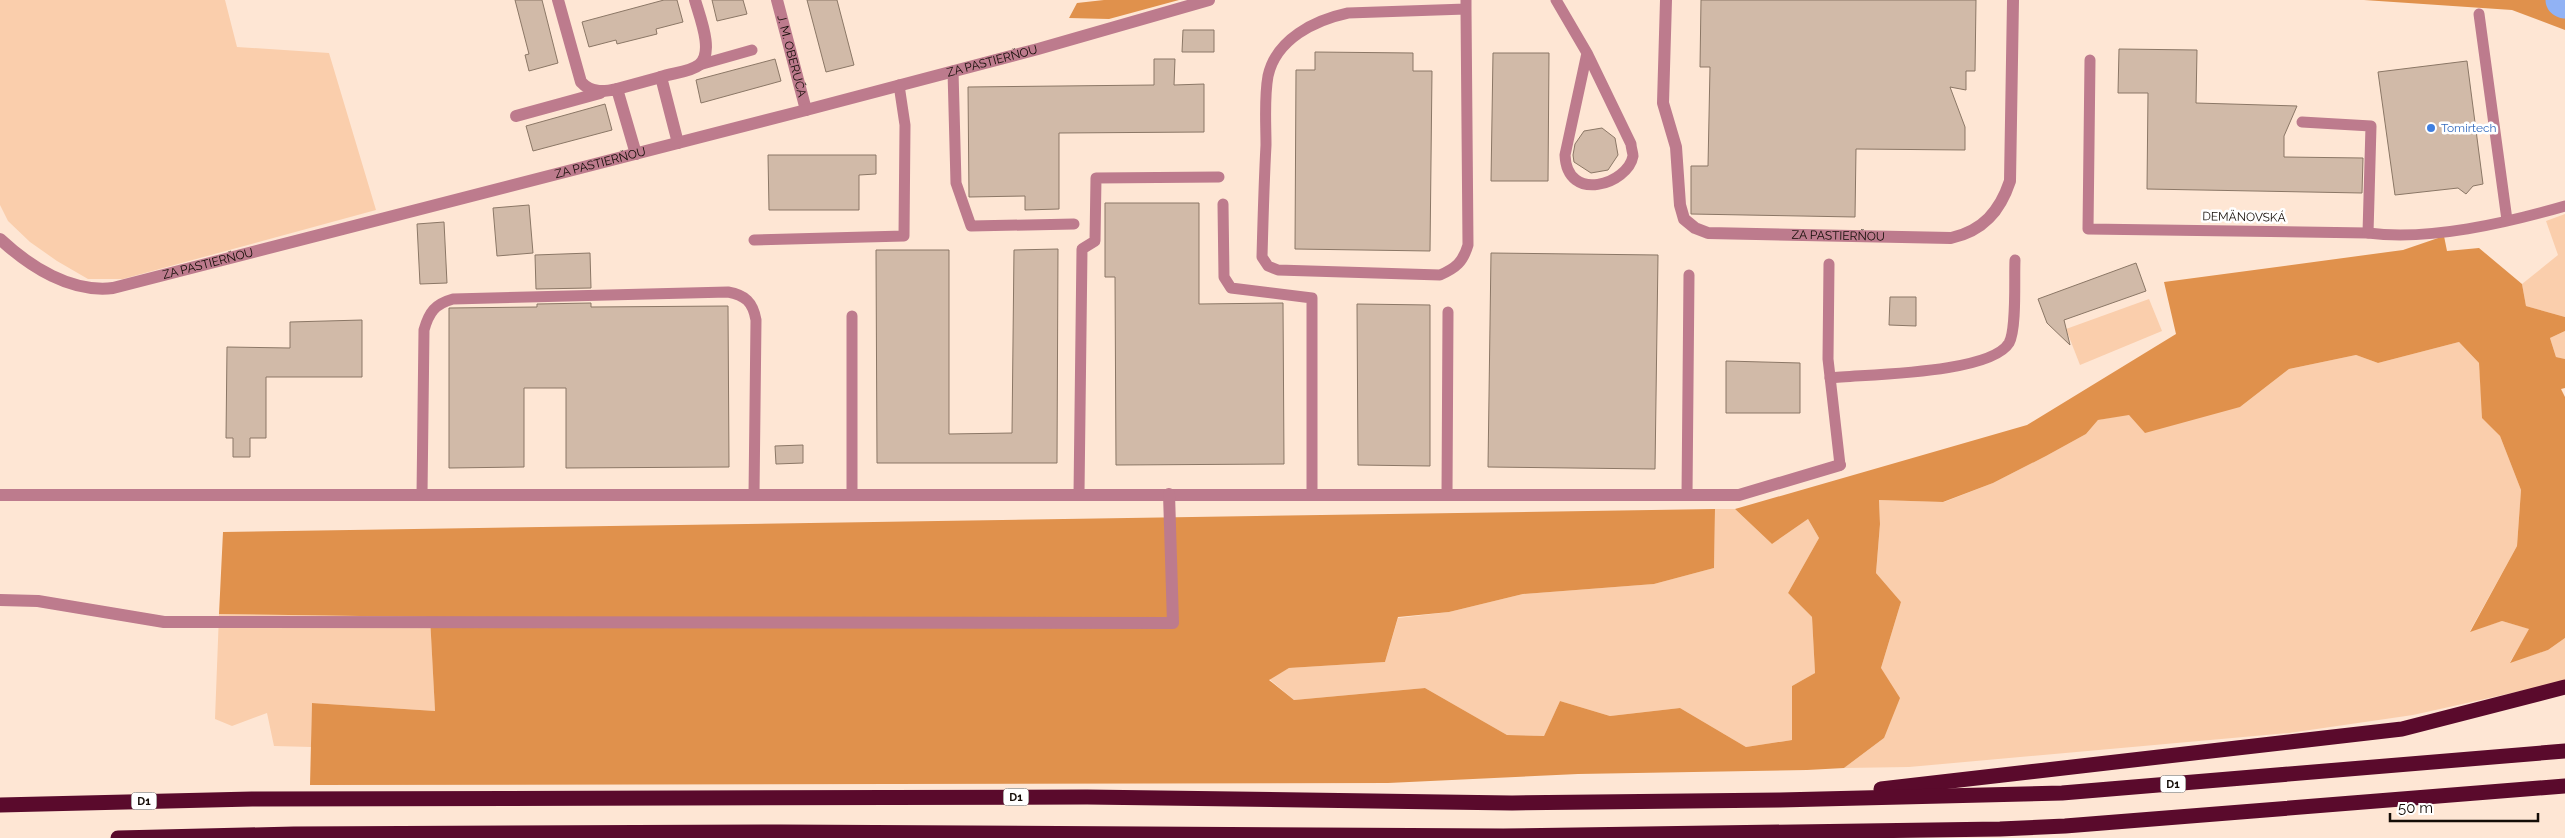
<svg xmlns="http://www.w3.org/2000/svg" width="2565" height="838" font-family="Raleway,sans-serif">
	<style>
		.green { fill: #faceac }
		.forest { fill: #e0914c }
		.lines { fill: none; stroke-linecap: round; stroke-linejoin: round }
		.river { stroke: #91b2f4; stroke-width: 35 }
		.building { fill: #d1baa8; stroke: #8b7766 }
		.lane { stroke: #bd7b8d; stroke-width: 11 }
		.street { stroke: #bd7b8d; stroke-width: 12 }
		.highway { stroke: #5a0a2c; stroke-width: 15 }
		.shop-dot { fill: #3f7fe0; stroke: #fff; stroke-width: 2 }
		.labels { text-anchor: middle; stroke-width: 5; stroke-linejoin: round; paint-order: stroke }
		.shield { fill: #fff; stroke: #5a5651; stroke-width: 1 }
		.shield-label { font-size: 11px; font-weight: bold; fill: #140d07 }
		.street-label { font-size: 12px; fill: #140d07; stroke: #fff }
		.shop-label { font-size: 12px; fill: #366cbe; stroke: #fff; text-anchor: start }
	</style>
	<rect width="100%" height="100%" fill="#fee6d4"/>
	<g class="green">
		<polygon points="0,0 225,0 237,47 329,53 376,210 123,279 88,279 57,261 30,242 8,221 0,205"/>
		<polygon points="2565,214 2565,317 2526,306 2522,284 2558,255 2546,221"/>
		<polygon points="2149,299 2162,331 2080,365 2066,329"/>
		<polygon points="2565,331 2565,359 2556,357 2550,338"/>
		<polygon points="2459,342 2479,363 2483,418 2500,436 2521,490 2517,546 2470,631 2502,621 2530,629 2510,662 2548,650 2565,638 2565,681 2413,715 2289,733 1909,767 1844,768 1884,738 1881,668 1901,602 1876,573 1880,524 1879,500 1944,502 1993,483 2046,456 2086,434 2098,420 2129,414 2240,407 2289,369 2356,355 2378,363"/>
		<polygon points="1715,509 1735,509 1772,544 1808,519 1819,538 1788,593 1812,617 1815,673 1792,686 1792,740 1746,747 1680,708 1610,716 1560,701 1544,736 1507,735 1425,688 1294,700 1269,679 1289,668 1385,662 1398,618 1449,612 1523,594 1654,584 1714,568"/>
		<polygon points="219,614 430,617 435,711 312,703 311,747 274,746 267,713 232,726 215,719"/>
	</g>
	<g class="forest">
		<polygon points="1104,0 1179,0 1109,19 1069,18 1077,3"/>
		<polygon points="2364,0 2565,0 2565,30 2512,10"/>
		<polygon points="2444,236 2447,251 2479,248 2522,284 2526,306 2565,317 2565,331 2550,338 2556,357 2565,359 2565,388 2561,389 2565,397 2565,638 2548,650 2510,663 2529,629 2502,621 2470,632 2517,546 2521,490 2500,436 2482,418 2479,363 2459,342 2378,363 2356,355 2289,369 2240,407 2145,433 2129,415 2098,420 2086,434 2046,456 1993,483 1943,502 1879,500 1880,524 1876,573 1901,602 1881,668 1900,698 1884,738 1844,768 1807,770 1578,774 1388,783 310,785 312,703 435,711 430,617 219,614 223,532 1715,509 1714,568 1654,584 1523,594 1449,612 1398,617 1385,662 1289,668 1269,680 1294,700 1425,688 1507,735 1544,736 1560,701 1610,716 1680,708 1746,747 1792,740 1792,686 1815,673 1812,617 1788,593 1819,538 1808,519 1772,544 1735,509 2027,425 2176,334 2164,282 2403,250"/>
	</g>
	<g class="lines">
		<polyline class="river" points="2563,0 2565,1"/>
	</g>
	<g class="building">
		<polygon points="515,0 542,0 558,63 529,71 525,55 529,54"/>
		<polygon points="664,0 677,0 683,22 656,29 657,34 617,44 616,40 589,47 582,22"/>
		<polygon points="712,0 743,0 747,14 717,21"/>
		<polygon points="807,0 837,0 854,65 826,72"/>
		<polygon points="1701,0 1976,0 1975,71 1966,71 1966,90 1950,87 1965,127 1965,150 1856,149 1855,217 1691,214 1691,166 1708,166 1710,67 1700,67"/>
		<polygon points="1183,30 1214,30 1214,52 1182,52"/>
		<polygon points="2119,49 2197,50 2196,103 2297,106 2284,136 2284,157 2363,158 2362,193 2147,189 2148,93 2118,93"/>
		<polygon points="1315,52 1413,53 1413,71 1432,71 1430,251 1295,249 1296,70 1315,70"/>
		<polygon points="1493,53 1549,53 1548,181 1491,181"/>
		<polygon points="775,59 781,81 701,103 696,80"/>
		<polygon points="1154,59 1175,59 1174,85 1204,84 1204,132 1059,133 1059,209 1025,210 1025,196 969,197 968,87 1154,85"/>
		<polygon points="2467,61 2483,184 2473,186 2466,194 2458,188 2395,195 2378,72"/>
		<polygon points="605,104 612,130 533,151 526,126"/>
		<polygon points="1602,128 1615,138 1618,155 1608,170 1591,173 1574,162 1573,155 1575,144 1584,131"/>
		<polygon points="768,155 876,155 876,174 859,175 859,210 769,210"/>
		<polygon points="1105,203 1199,203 1199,304 1283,303 1284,464 1116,465 1115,277 1105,277"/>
		<polygon points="529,205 533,253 497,256 493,208"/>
		<polygon points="444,222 447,283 420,284 417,224"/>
		<polygon points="1058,249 1057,463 877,463 876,250 949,250 949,434 1012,433 1014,250"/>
		<polygon points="590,253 591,288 536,289 535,255"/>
		<polygon points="1491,253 1658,255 1655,469 1488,467"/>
		<polygon points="2136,263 2146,291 2064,320 2070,345 2047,323 2038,299"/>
		<polygon points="1890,297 1916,297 1916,326 1889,325"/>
		<polygon points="591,303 591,307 728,306 729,467 566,468 566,388 524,388 524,467 449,468 449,308 537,307 537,304"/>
		<polygon points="1357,304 1430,305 1430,466 1358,465"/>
		<polygon points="362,320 362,377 266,377 266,438 250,438 250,457 233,457 233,438 226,438 227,347 290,348 290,322"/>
		<polygon points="1726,361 1800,363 1800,413 1726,413"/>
		<polygon points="803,445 803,463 776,464 775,446"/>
	</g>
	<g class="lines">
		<g class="lane">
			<path d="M1466,0V9L1468,245C1463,262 1456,268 1440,275L1278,270L1268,266L1262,257C1263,219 1264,182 1266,145C1266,123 1264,98 1268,76C1276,39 1315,20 1348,13L1466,9"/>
			<path d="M1556,0L1587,53L1631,144C1631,148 1633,153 1633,156C1628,184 1567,204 1565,155L1587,53"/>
			<polyline points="2479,14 2507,220"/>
			<path d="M2090,60L2088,229L2368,233C2430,241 2506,223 2565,206"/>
			<polyline points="699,65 752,50"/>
			<polyline points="953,71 956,183 971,226 1074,224"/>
			<polyline points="2302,122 2371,126 2368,233"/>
			<polyline points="1223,204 1224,277 1231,288 1312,298 1312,494"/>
			<polyline points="754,240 904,236 905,125 899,85"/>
			<polyline points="1829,264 1828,359 1840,465"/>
			<path d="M1830,378C1867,374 1990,374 2009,343C2017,329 2014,277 2015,260"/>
			<polyline points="852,494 852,316"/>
			<polyline points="1079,494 1082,249 1095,241 1096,178 1219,177"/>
			<polyline points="1447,494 1448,312"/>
			<path d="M422,495L424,330C429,312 435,304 453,299L728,292C745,295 753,302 756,320L754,495"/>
			<polyline points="1687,495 1689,275"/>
		</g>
		<g class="street">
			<path d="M558,0L581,82C591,93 603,92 617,89L636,154"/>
			<path id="s1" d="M777,0L806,110"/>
			<path id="s2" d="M1666,0L1663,103L1676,147L1680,205L1684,219L1695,228L1708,233L1951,238C1983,231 2000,211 2010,181L2013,0"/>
			<polyline points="617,89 661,77"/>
			<polyline points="516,116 600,93"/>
			<path d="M678,143L661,77C672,73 690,72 699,65C715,53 699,15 695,0"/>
			<path id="s3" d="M0,239C30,267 71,293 113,288L806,110L1038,49L1209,0"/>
			<polyline points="0,495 1739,495 1840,465"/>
			<polyline points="0,600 38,601 164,622 1173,623 1169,494"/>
		</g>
		<g class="highway">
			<polyline points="1881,789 2402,729 2565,687"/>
			<polyline points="0,805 252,799 1087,797 1512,803 1780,800 2062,793 2565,751"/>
			<polyline points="118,838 294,834 779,832 1503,836 2000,829 2065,826 2565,786"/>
		</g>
	</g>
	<circle class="shop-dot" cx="2431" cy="128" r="5"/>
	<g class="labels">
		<g class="shield">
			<rect x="2160.5" y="775.5" width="25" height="17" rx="4"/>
			<rect x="1003.5" y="788.5" width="25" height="17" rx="4"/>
			<rect x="131.5" y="792.5" width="25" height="17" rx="4"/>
		</g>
		<g class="shield-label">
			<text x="2173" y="788">D1</text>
			<text x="1016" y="801">D1</text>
			<text x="144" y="805">D1</text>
		</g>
		<g class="street-label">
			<text dy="4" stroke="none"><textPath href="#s1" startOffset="58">J. M. OBERUČA</textPath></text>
			<text dy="4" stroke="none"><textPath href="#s3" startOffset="1035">ZA PASTIERŇOU</textPath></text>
			<text dy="4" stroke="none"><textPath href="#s3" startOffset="630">ZA PASTIERŇOU</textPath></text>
			<text transform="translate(2244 217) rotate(1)" y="4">DEMÄNOVSKÁ</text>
			<text dy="4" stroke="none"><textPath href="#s2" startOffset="380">ZA PASTIERŇOU</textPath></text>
			<text dy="4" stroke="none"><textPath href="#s3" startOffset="225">ZA PASTIERŇOU</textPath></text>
		</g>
		<g class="shop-label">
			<text x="2441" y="132">Tomirtech</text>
		</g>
	</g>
	<path d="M2390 813v8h148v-8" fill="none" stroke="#140d07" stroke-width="2.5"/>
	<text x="2398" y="813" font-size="15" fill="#140d07" stroke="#ffffff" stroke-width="4" paint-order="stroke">50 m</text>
</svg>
